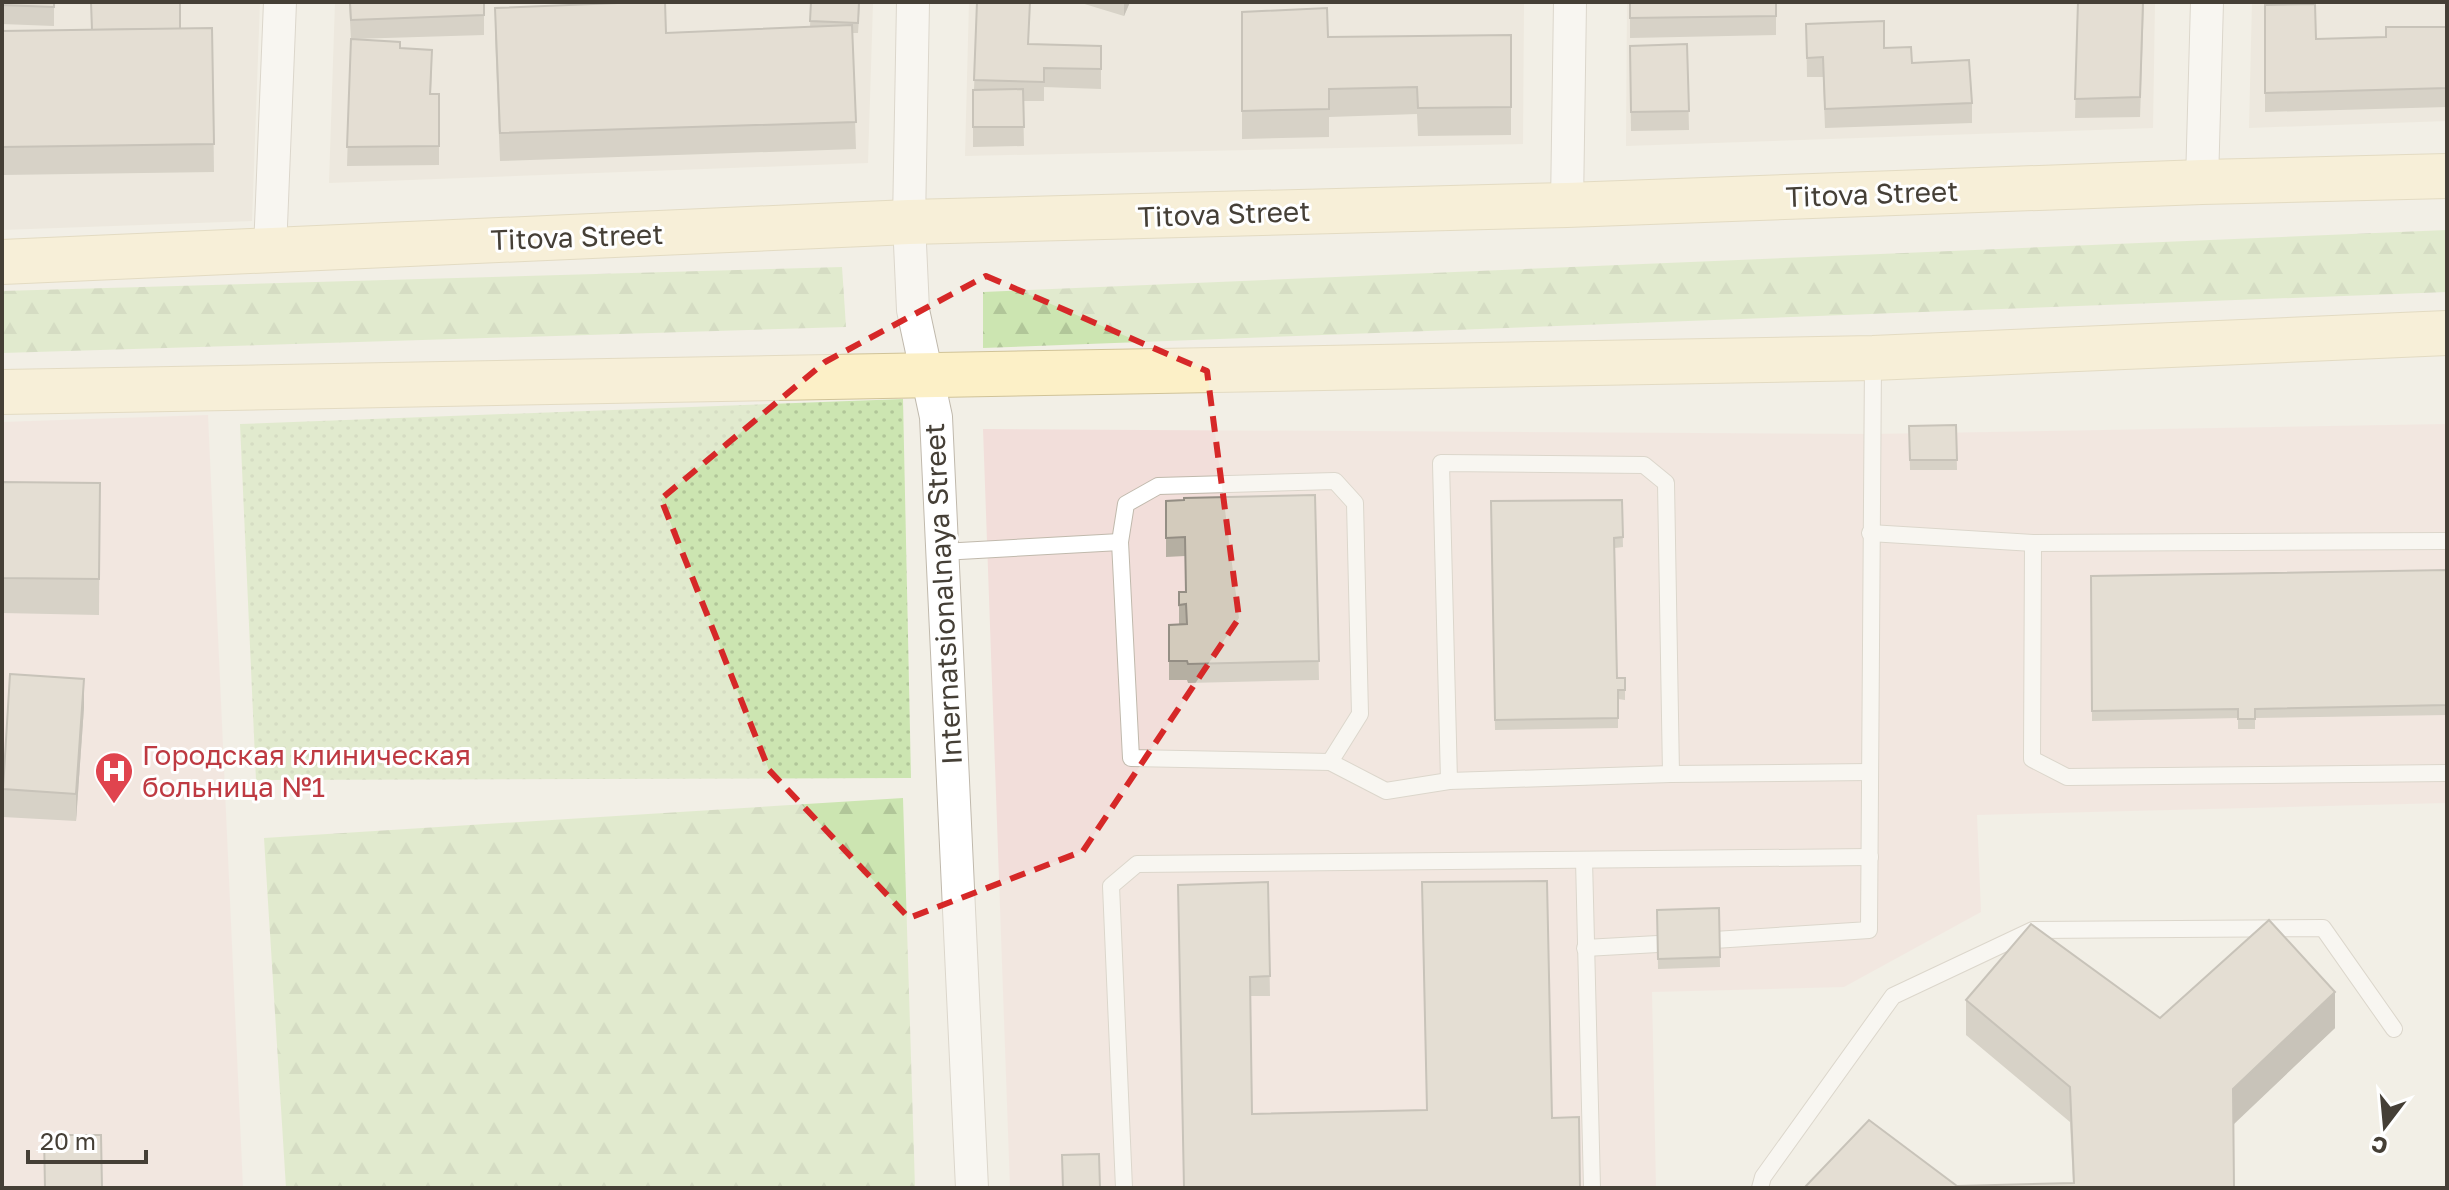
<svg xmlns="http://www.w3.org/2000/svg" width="2449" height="1190" font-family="'Golos Text',sans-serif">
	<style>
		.residential { fill: #e6e1d4 }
		.medical { fill: #f2deda }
		.forest { fill: url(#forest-firs) }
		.park { fill: url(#park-dots) }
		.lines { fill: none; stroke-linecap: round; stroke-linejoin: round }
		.lane-casing { stroke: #c0b9ac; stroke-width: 18 }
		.street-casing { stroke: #c0b9ac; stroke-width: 34 }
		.secondary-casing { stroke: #d0c398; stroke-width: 46 }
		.lane { stroke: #fff; stroke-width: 16 }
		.street { stroke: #fff; stroke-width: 32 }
		.secondary { stroke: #fcf0c7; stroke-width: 44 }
		.wall { fill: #b5afa2 }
		.shaded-wall { fill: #948e84 }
		.building { fill: #d3cbbc; stroke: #948e84; stroke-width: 2 }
		.marked { fill: none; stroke: #d62828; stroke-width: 6; stroke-dasharray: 16 10; stroke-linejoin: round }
		.labels { text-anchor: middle; stroke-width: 6; stroke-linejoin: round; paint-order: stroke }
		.street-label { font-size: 28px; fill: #453f36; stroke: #fff }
		.health-label { font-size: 28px; fill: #be3a42; stroke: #fff; text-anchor: start }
	</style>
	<defs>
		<pattern id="forest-firs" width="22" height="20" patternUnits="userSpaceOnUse" patternTransform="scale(2)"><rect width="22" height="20" fill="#cce5b1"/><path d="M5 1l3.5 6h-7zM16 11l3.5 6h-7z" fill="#b1c699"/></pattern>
		<pattern id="park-dots" width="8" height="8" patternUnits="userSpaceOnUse" patternTransform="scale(2)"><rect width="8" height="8" fill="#cce5b1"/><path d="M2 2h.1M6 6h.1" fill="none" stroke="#b1c699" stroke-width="1.8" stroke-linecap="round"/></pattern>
	</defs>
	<rect width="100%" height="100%" fill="#f2efe6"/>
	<g class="residential">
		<polygon points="2,2 260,2 252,221 2,230"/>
		<polygon points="335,2 873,2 868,163 329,183"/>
		<polygon points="969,2 1524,2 1523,144 965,156"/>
		<polygon points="1627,2 2155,2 2153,128 1626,146"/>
		<polygon points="2252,2 2447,2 2447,121 2249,128"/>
	</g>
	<g class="medical">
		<polygon points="208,415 243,1188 2,1188 2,422"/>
		<polygon points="2447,424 2447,803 1977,815 1981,912 1844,987 1652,992 1656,1188 1010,1188 983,429 1871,434"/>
	</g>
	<g class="forest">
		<polygon points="2447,230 2447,292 983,348 983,292"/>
		<polygon points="842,267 846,327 2,353 2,291"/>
		<polygon points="903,798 915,1188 286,1188 264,838"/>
	</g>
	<polygon class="park" points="903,399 911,778 256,780 240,424"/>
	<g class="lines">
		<defs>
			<g id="lane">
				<polyline points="1870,533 2033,543 2447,541"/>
				<polyline points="2033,543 2032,759 2067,777 2447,773"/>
				<polyline points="942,552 1120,542"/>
				<polyline points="1330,762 1360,714 1355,503 1335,481 1158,486 1126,504 1120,542 1131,758 1330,762 1386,791 1449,781 1671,774 1870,772"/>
				<polyline points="1449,781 1441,463 1644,465 1666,483 1671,774"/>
				<polyline points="1584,860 1592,1188"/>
				<polyline points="1699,941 1869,930 1873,360"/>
				<polyline points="1585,948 1676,943"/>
				<polyline points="1124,1188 1111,886 1137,864 1870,857"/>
				<polyline points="1760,1188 1763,1177 1893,996 2033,930 2323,928 2394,1029"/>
			</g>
			<g id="street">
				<polyline points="913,2 909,222 913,310 936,417 972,1188"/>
				<polyline points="2202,182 2207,2"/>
				<polyline points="1567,205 1570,2"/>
				<polyline points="270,250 280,2"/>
			</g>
			<g id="secondary">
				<polyline points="2,262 909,222 1567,205 2202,182 2447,176"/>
				<polyline points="2,392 1873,358 2447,333"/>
			</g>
		</defs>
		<use href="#lane" class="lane-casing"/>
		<use href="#street" class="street-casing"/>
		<use href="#secondary" class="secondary-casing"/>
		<use href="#lane" class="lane"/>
		<use href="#street" class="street"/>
		<use href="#secondary" class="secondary"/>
	</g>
	<g class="wall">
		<polygon points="2,2 54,2 54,26 2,24"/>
		<polygon points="349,2 484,2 484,35 352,39 400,48 432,69 431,94 439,94 439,165 347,166 351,39"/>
		<polygon points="562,2 665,2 666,33 810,27 811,2 860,2 858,33 852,33 856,149 500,161 495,36 495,8 613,3"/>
		<polygon points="977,2 1029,45 1101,46 1101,89 1044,87 1044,101 1023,101 1024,146 973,147 973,90 974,90"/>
		<polygon points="1078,2 1130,2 1124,16"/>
		<polygon points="1630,2 1776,2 1776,35 1630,38"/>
		<polygon points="2078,2 2144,2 2140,117 2075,118"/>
		<polygon points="2265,5 2316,39 2386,37 2386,27 2447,27 2447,107 2265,112"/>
		<polygon points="1242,12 1328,37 1511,35 1511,135 1418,136 1417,114 1329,117 1329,137 1242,139"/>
		<polygon points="1806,24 1884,48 1912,63 1972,103 1972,123 1825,128 1823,77 1807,77"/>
		<polygon points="212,28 214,172 2,175 2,31"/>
		<polygon points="1687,44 1689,130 1631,131 1630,46"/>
		<polygon points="1956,425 1957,470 1910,470 1909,426"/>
		<polygon points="2,482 100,483 99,615 2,613"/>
		<polygon points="1315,495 1319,680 1188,683 1187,680 1169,680 1169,625 1186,624 1179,624 1179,592 1186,592 1185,556 1166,557 1166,501"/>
		<polygon points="1622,500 1623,547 1615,548 1617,678 1625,678 1625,700 1618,699 1618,728 1495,730 1491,501"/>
		<polygon points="2447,570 2447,715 2255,718 2255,729 2238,729 2238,718 2092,721 2091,576"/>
		<polygon points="84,707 76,821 3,817 3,789"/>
		<polygon points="1268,882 1270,996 1250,996 1252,1114 1552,1118 1184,1188"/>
		<polygon points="1719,908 1720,967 1658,969 1657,910"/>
		<polygon points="1966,1000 2160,1018 2335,1028 2233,1124 2234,1188 1957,1186 2073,1183 2070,1122 1966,1035"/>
	</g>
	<g class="shaded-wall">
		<polygon points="1124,2 1130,2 1124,16"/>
		<polygon points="84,679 84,707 76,821 76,794"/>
		<polygon points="2335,992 2335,1028 2233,1125 2233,1089"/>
	</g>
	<g class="building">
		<polygon points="2,2 54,2 54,7 2,5"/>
		<polygon points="91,2 180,2 180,29 92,30"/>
		<polygon points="350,2 484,2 484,15 351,20"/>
		<polygon points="642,2 665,2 666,33 852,25 856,122 500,133 495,8"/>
		<polygon points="811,2 859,2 858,23 810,21"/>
		<polygon points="977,2 1030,2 1028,44 1101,46 1101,69 1044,68 1044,82 974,80"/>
		<polygon points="1630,2 1776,2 1776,16 1630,18"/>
		<polygon points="2078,2 2143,2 2140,97 2075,99"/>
		<polygon points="2315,4 2316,39 2386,37 2386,27 2447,27 2447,88 2265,93 2265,5"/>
		<polygon points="1327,8 1328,37 1511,35 1511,107 1418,108 1417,87 1329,89 1329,109 1242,111 1242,12"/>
		<polygon points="1884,21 1884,48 1911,47 1912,63 1969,60 1972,103 1825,109 1823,57 1807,58 1806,24"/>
		<polygon points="212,28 214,144 2,147 2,31"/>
		<polygon points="351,39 400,42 400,48 432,50 430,94 439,94 439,146 347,147"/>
		<polygon points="1687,44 1689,111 1631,112 1630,46"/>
		<polygon points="1023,89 1024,127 973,127 973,90"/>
		<polygon points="1956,425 1957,460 1910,460 1909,426"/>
		<polygon points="2,482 100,483 99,579 2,578"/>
		<polygon points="1315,495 1319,661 1188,664 1187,661 1169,661 1169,625 1187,624 1186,604 1179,605 1179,592 1186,592 1185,537 1166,538 1166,501 1184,500 1184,498"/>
		<polygon points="1622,500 1623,537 1614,538 1617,678 1625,678 1625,690 1618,690 1618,718 1495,720 1491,501"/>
		<polygon points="2447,570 2447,705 2255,709 2255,719 2238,719 2238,709 2092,711 2091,576"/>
		<polygon points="10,674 84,679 76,794 3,789"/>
		<polygon points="1547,881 1552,1118 1579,1117 1580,1188 1184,1188 1178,885 1268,882 1270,976 1250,977 1252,1114 1427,1110 1422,882"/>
		<polygon points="1719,908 1720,957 1658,959 1657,910"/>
		<polygon points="2269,920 2335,992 2233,1089 2234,1188 1804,1188 1869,1120 1957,1186 2074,1183 2070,1087 1966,1000 2031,924 2160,1018"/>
		<polygon points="44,1135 101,1135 102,1188 45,1188"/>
		<polygon points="1099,1154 1100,1188 1063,1188 1062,1155"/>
	</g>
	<path d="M0 0H2449V1190H0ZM986,276L1207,371L1239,618L1083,851L909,918L769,770L661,499L825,362Z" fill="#f2efe6" fill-opacity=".55" fill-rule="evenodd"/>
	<path class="marked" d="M986,276L1207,371L1239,618L1083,851L909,918L769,770L661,499L825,362Z"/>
	<defs>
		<symbol id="hospital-pin" viewBox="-11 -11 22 30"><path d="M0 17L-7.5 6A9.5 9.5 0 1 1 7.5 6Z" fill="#e0444e" stroke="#fff"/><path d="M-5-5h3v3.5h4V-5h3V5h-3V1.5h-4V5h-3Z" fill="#fff"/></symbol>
	</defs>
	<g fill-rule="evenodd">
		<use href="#hospital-pin" x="92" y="749" width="44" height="60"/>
	</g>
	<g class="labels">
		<g class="street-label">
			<text transform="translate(1872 194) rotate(-2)" y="10">Titova Street</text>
			<text transform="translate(1224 214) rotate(-2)" y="10">Titova Street</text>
			<text transform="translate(577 237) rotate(-2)" y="10">Titova Street</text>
			<text transform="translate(943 594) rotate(-93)" y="10">Internatsionalnaya Street</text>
		</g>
		<g class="health-label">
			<text x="142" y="765">Городская клиническая<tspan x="142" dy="32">больница №1</tspan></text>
		</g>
	</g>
	<rect width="2449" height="1190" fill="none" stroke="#453f36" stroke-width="8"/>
	<g transform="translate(2385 1126) rotate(196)" stroke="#ffffff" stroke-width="6" paint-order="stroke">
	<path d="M0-6L14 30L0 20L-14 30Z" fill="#453f36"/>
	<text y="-12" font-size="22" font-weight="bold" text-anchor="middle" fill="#453f36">С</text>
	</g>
	<path d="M28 1150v12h118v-12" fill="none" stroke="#453f36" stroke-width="4"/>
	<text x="40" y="1150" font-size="24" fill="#453f36" stroke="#ffffff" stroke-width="6" paint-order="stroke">20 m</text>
</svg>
